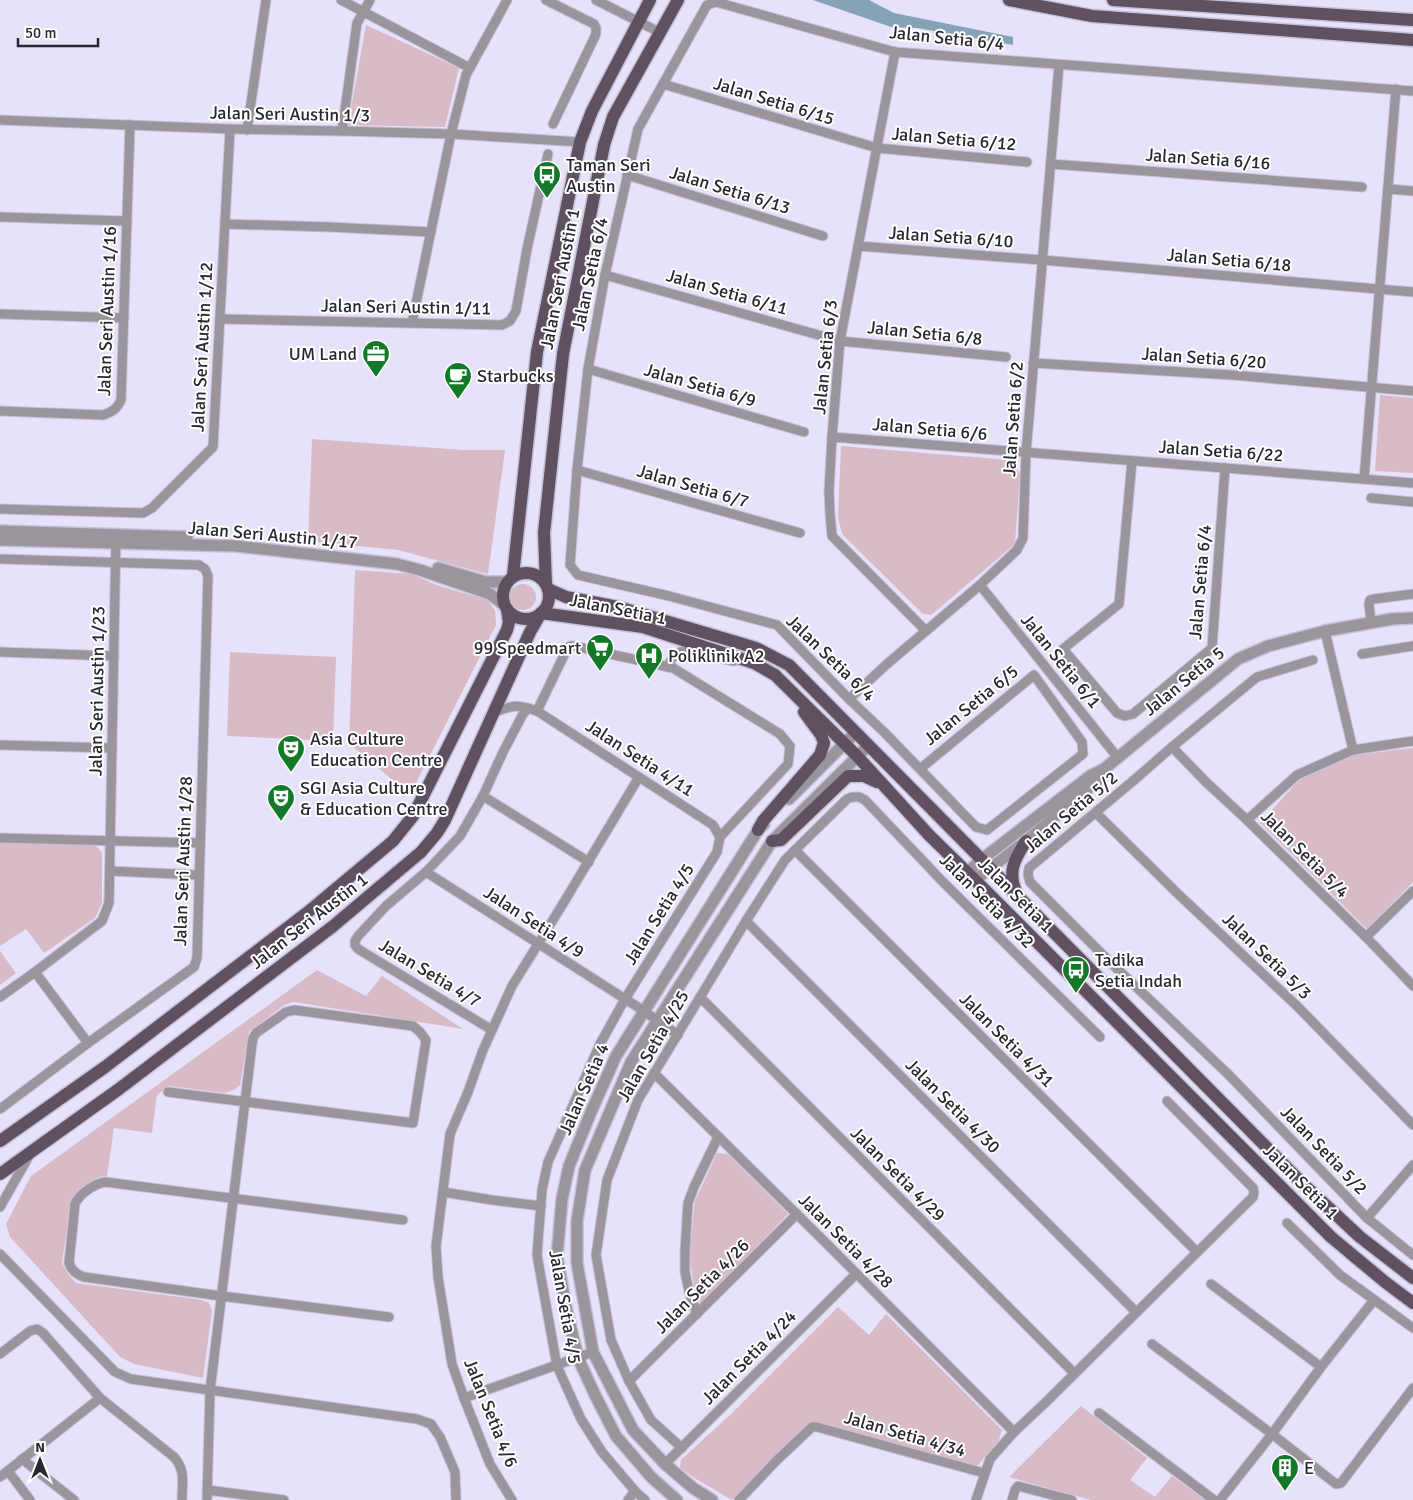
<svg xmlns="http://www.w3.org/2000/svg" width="1413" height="1500" font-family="Signika,sans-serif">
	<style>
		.green { fill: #d8bbc6 }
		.water { fill: #85a3b5 }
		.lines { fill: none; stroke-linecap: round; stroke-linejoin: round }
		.minor-casing { stroke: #c5c0d7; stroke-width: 11 }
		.tertiary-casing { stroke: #c5c0d7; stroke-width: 14 }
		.primary-casing { stroke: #c5c0d7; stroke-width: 15 }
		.minor { stroke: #9c949d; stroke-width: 9 }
		.tertiary { stroke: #9c949d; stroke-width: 11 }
		.primary { stroke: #5f5160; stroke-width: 12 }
		.labels { text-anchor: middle; stroke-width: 4; stroke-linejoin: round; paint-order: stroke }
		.street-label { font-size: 18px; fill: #292731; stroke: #fff }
		.poi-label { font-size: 18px; fill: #292731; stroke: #fff; text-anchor: start }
	</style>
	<rect width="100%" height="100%" fill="#e7e2fc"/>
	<g class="green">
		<polygon points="366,25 459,68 445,127 348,125"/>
		<polygon points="1380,395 1413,398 1413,473 1375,471"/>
		<polygon points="312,439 464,450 505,450 488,574 398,550 308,541"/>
		<polygon points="841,446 1010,460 1020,473 1015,544 931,615 923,614 842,534 838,518"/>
		<polygon points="355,570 412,574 436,585 488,600 495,611 496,625 410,795 349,743"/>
		<circle cx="523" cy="597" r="13"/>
		<polygon points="230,652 336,657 333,741 227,736"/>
		<polygon points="1413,748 1413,882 1367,929 1260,823 1299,780 1354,755"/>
		<polygon points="0,843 95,845 102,853 102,903 95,918 44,953 26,929 0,946"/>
		<polygon points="0,951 16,973 0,985"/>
		<path d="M317,970L366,996L382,976L463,1029L294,1002L284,1005L249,1032L240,1085L234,1090L225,1093L169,1086L157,1095L152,1133L114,1128L107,1176C94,1176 77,1190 71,1200L62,1263L68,1274L76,1283L202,1300L209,1303L212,1311L203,1378L134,1364L120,1357L10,1237L6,1224L31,1176Z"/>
		<polygon points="717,1153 728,1154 788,1214 701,1304 695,1294 689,1253 695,1201"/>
		<polygon points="838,1307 869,1335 886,1314 1002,1430 999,1440 978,1465 971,1466 815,1423 807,1425 732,1500 696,1479 680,1468 681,1460 732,1413"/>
		<polygon points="1081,1406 1147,1458 1130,1480 1155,1497 1172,1476 1205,1500 1091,1500 1009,1477"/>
	</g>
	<polygon class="water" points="813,0 869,0 894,13 1013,37 1013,45 917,28 891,27"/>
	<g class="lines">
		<defs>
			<g id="minor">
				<polyline points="341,0 470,68"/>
				<polyline points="546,0 594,24 596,28 596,34 553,124"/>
				<polyline points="596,0 661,33"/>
				<polyline points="895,52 840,341 832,437 829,491 830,514 832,536 926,631"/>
				<polyline points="663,84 877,148 1027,162"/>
				<polyline points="0,120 230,129 342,131 451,134 580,142"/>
				<polyline points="247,130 266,0"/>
				<polyline points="342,131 357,23 370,0"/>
				<polyline points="1051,164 1362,187"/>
				<polyline points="627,175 823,236"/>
				<polyline points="1388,189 1413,191"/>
				<polyline points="0,217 127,221"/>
				<polyline points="225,224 329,227 431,232"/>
				<polyline points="858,246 1042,260 1413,292"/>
				<polyline points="605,275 840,341 1006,357"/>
				<polyline points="0,314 124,318"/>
				<polyline points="220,319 502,325 510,321 516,311 527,249 548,154"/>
				<polyline points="412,323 451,134 466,75 507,0"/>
				<polyline points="1033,363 1232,375 1413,391"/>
				<polyline points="588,369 804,432"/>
				<path d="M0,411L103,415C112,412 117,409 121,400L130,125"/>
				<polyline points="832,437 1413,483"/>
				<polyline points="1132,461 1119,604 1063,649 1117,713 1125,716 1133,714 1212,648 1225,468"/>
				<polyline points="577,470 800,533"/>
				<polyline points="1364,479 1396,89"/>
				<polyline points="1371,498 1413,502"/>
				<polyline points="0,509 143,513 152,508 213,447 230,129"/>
				<polyline points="0,559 199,565 205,569 208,576 197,958 194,967 88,1043 0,1109"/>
				<polyline points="980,585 1118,758"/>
				<polyline points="1371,622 1369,604 1370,600 1374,599 1413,594"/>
				<polyline points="1325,631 1353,750"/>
				<polyline points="0,652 114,656"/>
				<polyline points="1362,654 1413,646"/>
				<polyline points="1313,660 1257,677 1172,747 1133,781 1029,868 1028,875 1030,882 1111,963 1228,1074 1367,1218 1413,1255"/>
				<path d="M667,667C670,663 672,657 676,654C686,645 721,660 734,661"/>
				<polyline points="849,699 887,664 980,585 1017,550 1023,538 1026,453 1059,65"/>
				<polyline points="537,711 567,649 570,646 574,646 673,668 780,734 790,746 788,764 720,837"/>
				<path d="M493,713C513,705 516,704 537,711L713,825L720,837"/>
				<polyline points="0,745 112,748"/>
				<polyline points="1172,747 1207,783 1247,820 1366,937 1413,986"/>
				<polyline points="920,769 1034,675 1082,742 1083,754 987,830 976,827 884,732 849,699 777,625 669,596 578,575 570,565 577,470 588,369 605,275 638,129 707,5 716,2 895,52 1413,91"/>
				<polyline points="483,796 589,862"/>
				<polyline points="1096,813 1177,893 1298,1007 1413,1125"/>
				<polyline points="1247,820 1297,775 1353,750 1413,741"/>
				<polyline points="0,838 200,843"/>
				<polyline points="795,850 1197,1252"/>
				<polyline points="110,871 198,875"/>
				<polyline points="426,872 644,1011 678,1035"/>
				<polyline points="746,921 1136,1312"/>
				<polyline points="1366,937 1413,891"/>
				<polyline points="35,972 88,1043"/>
				<polyline points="0,997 35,972 102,921 109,903 116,537"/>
				<polyline points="700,997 1074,1373"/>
				<polyline points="492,1030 358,949 355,945 355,941 358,936 386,906 426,872 460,836 483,796 503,752 523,714 528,708"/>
				<polyline points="654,1073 828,1245 1014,1432"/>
				<polyline points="168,1092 413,1123 426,1040 420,1032 413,1026 294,1010 286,1012 256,1033 253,1038 252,1044 210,1391 207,1500"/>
				<polyline points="443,1192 492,1200 541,1206"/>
				<polyline points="0,1207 29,1156"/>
				<polyline points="1367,1218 1413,1165"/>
				<polyline points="1287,1223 1340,1275 1413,1328"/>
				<polyline points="0,1254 115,1372 131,1379 417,1419 431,1424 440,1437 455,1472 456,1500"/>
				<polyline points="1211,1284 1321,1367"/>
				<polyline points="697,1314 689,1291 685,1272 685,1251 688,1203 694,1187 718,1137"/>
				<path d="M389,1317L221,1296L84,1277C76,1274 72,1271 69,1263L75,1204C79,1194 94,1184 105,1182L403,1220"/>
				<polyline points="1152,1344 1272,1434 1336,1484 1341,1483 1413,1388"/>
				<path d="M0,1354L30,1331L37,1329L43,1333L100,1398L174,1457C186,1471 182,1482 182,1500"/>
				<polyline points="629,1381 797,1214"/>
				<polyline points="464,1398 593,1352"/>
				<polyline points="1099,1413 1214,1500"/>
				<polyline points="682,1448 651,1420 629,1381 611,1340 596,1255 607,1180 638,1100 746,921 785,860 847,799 852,797 859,797 865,800 943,882 1100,1037"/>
				<polyline points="22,1459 74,1500"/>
				<polyline points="665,1464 856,1274"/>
				<polyline points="8,1471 30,1500"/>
				<polyline points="0,1477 100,1398"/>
				<polyline points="207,1490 284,1500"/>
				<polyline points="512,1500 490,1464 464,1398 452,1364 438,1277 436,1246 450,1134 468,1092 483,1050 512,986 564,902 639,777"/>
				<polyline points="628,1500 635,1491"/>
				<polyline points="645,1500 635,1491 602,1452 581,1419 557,1366 537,1255 542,1190 548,1162 600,1044 625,999 717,852 720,837"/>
				<polyline points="739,1500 777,1460 812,1427 817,1427 984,1473"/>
				<polyline points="976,1500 990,1459 1014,1432 1045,1403 1253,1197 1254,1192 1253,1188 1167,1101"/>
				<polyline points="1012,1500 1015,1490 1018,1486 1072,1500"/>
				<polyline points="1220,1500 1272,1434 1321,1367 1374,1300"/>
			</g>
			<g id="tertiary">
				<polyline points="0,531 187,537"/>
				<polyline points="0,540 236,546 397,564 420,570 490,594 504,605"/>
				<polyline points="438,568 486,582 506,582"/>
				<polyline points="789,799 855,733"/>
				<polyline points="968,872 981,860 1090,776 1104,769 1238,659 1268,646 1325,631 1392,619 1413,618"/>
				<polyline points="975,880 1026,841 1096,782 1103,771"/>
				<polyline points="677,1500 651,1477 616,1436 596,1397 578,1358 566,1307 557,1257 562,1199 569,1166 591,1112 616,1056 758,830 764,824"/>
				<polyline points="712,1500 693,1488 665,1464 633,1430 593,1352 577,1263 577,1221 585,1170 631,1062 772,841 868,746"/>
			</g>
			<g id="primary">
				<polyline points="1009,0 1092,16 1413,40"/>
				<polyline points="1113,0 1413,20"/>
				<circle cx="526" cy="596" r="23"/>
				<polyline points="513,576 537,352 580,142 592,111 650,0"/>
				<polyline points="546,584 544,533 563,354 604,145 613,117 678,0"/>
				<polyline points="548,589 566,597 618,607 756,648 789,665 1303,1184 1360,1237 1413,1278"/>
				<polyline points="541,613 643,627 754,663 775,675 857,756 929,835 975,880 1331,1237 1385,1282 1413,1303"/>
				<polyline points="758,830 763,821 820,755 824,743 821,735 804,712"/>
				<polyline points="772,841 781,840 848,776 864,776 877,782"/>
				<path d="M1017,894C1007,872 1014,860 1026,841"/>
				<polyline points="0,1141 105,1067 308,912 393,841 413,816 507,630 509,622 507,609"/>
				<polyline points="0,1174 119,1089 332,927 421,852 437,833 445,820 530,632 541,613"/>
			</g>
		</defs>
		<use href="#minor" class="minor-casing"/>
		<use href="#tertiary" class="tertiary-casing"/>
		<use href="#primary" class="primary-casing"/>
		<use href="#minor" class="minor"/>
		<use href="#tertiary" class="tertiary"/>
		<use href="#primary" class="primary"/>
	</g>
	<defs>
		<symbol id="bus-pin" viewBox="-11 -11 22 30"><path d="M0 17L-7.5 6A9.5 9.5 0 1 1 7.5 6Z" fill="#147829" stroke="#fff"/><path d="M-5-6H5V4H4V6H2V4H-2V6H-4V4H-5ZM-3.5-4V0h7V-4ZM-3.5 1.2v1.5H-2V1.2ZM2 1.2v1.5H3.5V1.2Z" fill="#fff"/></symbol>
		<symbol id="office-pin" viewBox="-11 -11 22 30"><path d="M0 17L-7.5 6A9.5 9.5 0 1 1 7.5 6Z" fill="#147829" stroke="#fff"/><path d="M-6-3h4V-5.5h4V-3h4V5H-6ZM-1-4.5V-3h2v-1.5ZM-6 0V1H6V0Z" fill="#fff"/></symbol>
		<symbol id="cafe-pin" viewBox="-11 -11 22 30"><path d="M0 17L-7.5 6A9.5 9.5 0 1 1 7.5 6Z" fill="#147829" stroke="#fff"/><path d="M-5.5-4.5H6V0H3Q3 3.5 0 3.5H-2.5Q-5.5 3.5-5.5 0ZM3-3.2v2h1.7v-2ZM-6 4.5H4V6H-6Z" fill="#fff"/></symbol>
		<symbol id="supermarket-pin" viewBox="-11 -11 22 30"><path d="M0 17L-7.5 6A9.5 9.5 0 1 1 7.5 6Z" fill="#147829" stroke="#fff"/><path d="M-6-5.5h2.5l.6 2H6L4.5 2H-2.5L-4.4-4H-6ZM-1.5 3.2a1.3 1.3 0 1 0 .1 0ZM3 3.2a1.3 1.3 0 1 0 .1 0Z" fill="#fff"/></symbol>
		<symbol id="hospital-pin" viewBox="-11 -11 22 30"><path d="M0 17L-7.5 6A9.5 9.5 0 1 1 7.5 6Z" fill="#147829" stroke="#fff"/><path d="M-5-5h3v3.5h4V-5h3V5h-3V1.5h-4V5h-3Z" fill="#fff"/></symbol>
		<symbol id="theatre-pin" viewBox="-11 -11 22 30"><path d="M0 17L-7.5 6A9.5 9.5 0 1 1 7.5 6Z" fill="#147829" stroke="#fff"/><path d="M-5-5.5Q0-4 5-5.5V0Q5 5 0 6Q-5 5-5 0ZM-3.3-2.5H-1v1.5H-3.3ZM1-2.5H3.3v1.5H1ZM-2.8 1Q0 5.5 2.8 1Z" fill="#fff"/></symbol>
		<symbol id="building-pin" viewBox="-11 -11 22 30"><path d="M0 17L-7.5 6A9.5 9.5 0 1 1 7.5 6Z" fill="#147829" stroke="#fff"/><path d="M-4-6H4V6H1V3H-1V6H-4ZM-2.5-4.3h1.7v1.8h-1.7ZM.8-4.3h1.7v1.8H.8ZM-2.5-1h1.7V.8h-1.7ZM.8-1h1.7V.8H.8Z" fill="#fff"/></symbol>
	</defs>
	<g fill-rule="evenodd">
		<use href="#bus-pin" x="531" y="159" width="32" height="43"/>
		<use href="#office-pin" x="360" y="338" width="32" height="43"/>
		<use href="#cafe-pin" x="442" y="360" width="32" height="43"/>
		<use href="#supermarket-pin" x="584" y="632" width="32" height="43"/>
		<use href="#hospital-pin" x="633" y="640" width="32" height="43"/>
		<use href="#theatre-pin" x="275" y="733" width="32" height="43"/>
		<use href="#theatre-pin" x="265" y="782" width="32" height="43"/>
		<use href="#bus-pin" x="1060" y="954" width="32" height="43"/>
		<use href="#building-pin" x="1269" y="1452" width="32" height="43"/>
	</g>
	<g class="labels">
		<g class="street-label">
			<text transform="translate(947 38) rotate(6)" y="6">Jalan Setia 6/4</text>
			<text transform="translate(774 101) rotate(17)" y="6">Jalan Setia 6/15</text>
			<text transform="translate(290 114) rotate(1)" y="6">Jalan Seri Austin 1/3</text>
			<text transform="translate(954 139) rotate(5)" y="6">Jalan Setia 6/12</text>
			<text transform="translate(1208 159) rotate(4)" y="6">Jalan Setia 6/16</text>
			<text transform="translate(730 190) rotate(17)" y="6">Jalan Setia 6/13</text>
			<text transform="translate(951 237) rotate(4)" y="6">Jalan Setia 6/10</text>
			<text transform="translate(1229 260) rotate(5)" y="6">Jalan Setia 6/18</text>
			<text transform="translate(590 274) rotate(-78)" y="6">Jalan Setia 6/4</text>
			<text transform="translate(560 279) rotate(-79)" y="6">Jalan Seri Austin 1</text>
			<text transform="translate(727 292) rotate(16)" y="6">Jalan Setia 6/11</text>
			<text transform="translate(406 307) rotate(1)" y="6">Jalan Seri Austin 1/11</text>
			<text transform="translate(107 311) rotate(-88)" y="6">Jalan Seri Austin 1/16</text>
			<text transform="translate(925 333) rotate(6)" y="6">Jalan Setia 6/8</text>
			<text transform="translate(202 347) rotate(-87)" y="6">Jalan Seri Austin 1/12</text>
			<text transform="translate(825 357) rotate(-84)" y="6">Jalan Setia 6/3</text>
			<text transform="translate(1204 358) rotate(4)" y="6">Jalan Setia 6/20</text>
			<text transform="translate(700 385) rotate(16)" y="6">Jalan Setia 6/9</text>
			<text transform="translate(1013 419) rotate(-86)" y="6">Jalan Setia 6/2</text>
			<text transform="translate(930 429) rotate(5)" y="6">Jalan Setia 6/6</text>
			<text transform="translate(1221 451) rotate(4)" y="6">Jalan Setia 6/22</text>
			<text transform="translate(693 486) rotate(16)" y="6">Jalan Setia 6/7</text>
			<text transform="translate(273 535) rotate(5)" y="6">Jalan Seri Austin 1/17</text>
			<text transform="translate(1200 582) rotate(-85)" y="6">Jalan Setia 6/4</text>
			<text transform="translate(618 609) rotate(11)" y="6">Jalan Setia 1</text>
			<text transform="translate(831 658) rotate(44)" y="6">Jalan Setia 6/4</text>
			<text transform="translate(1061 661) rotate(51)" y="6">Jalan Setia 6/1</text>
			<text transform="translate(1184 681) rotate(-39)" y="6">Jalan Setia 5</text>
			<text transform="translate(97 691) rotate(-89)" y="6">Jalan Seri Austin 1/23</text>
			<text transform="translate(971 705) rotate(-39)" y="6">Jalan Setia 6/5</text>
			<text transform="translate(640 758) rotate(33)" y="6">Jalan Setia 4/11</text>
			<text transform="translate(1071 812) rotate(-40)" y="6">Jalan Setia 5/2</text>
			<text transform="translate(1305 854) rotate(45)" y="6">Jalan Setia 5/4</text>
			<text transform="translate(183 861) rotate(-88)" y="6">Jalan Seri Austin 1/28</text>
			<text transform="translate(1016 895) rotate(45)" y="6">Jalan Setia 1</text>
			<text transform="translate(987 901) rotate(45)" y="6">Jalan Setia 4/32</text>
			<text transform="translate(659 914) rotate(-58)" y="6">Jalan Setia 4/5</text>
			<text transform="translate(309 921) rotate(-38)" y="6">Jalan Seri Austin 1</text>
			<text transform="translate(534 922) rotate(33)" y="6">Jalan Setia 4/9</text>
			<text transform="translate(1267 956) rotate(44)" y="6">Jalan Setia 5/3</text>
			<text transform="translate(430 973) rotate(31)" y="6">Jalan Setia 4/7</text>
			<text transform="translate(1007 1040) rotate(45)" y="6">Jalan Setia 4/31</text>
			<text transform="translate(653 1046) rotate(-60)" y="6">Jalan Setia 4/25</text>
			<text transform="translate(584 1089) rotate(-66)" y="6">Jalan Setia 4</text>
			<text transform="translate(953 1106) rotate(45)" y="6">Jalan Setia 4/30</text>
			<text transform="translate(1324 1150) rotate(46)" y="6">Jalan Setia 5/2</text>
			<text transform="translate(898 1174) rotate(45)" y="6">Jalan Setia 4/29</text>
			<text transform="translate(1301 1182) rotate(45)" y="6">Jalan Setia 1</text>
			<text transform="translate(846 1241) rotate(45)" y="6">Jalan Setia 4/28</text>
			<text transform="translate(702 1286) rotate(-45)" y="6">Jalan Setia 4/26</text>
			<text transform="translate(565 1307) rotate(80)" y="6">Jalan Setia 4/5</text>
			<text transform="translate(749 1357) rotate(-45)" y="6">Jalan Setia 4/24</text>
			<text transform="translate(491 1413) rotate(68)" y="6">Jalan Setia 4/6</text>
			<text transform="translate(905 1434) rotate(16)" y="6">Jalan Setia 4/34</text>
		</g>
		<g class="poi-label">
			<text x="566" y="171">Taman Seri<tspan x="566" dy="21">Austin</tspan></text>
			<text x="357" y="360" text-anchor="end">UM Land</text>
			<text x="477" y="382">Starbucks</text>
			<text x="581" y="654" text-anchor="end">99 Speedmart</text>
			<text x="668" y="662">Poliklinik A2</text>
			<text x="310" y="745">Asia Culture<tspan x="310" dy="21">Education Centre</tspan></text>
			<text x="300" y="794">SGI Asia Culture<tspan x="300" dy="21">&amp; Education Centre</tspan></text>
			<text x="1095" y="966">Tadika<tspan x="1095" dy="21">Setia Indah</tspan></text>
			<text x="1304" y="1474">E</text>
		</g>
	</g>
	<g transform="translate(40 1460)" stroke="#ffffff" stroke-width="4" paint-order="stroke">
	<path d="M0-4L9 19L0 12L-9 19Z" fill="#292731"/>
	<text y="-8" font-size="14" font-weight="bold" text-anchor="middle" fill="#292731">N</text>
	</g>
	<path d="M18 38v8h80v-8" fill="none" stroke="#292731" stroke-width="2.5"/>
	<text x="25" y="38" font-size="15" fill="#292731" stroke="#ffffff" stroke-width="4" paint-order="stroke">50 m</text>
</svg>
